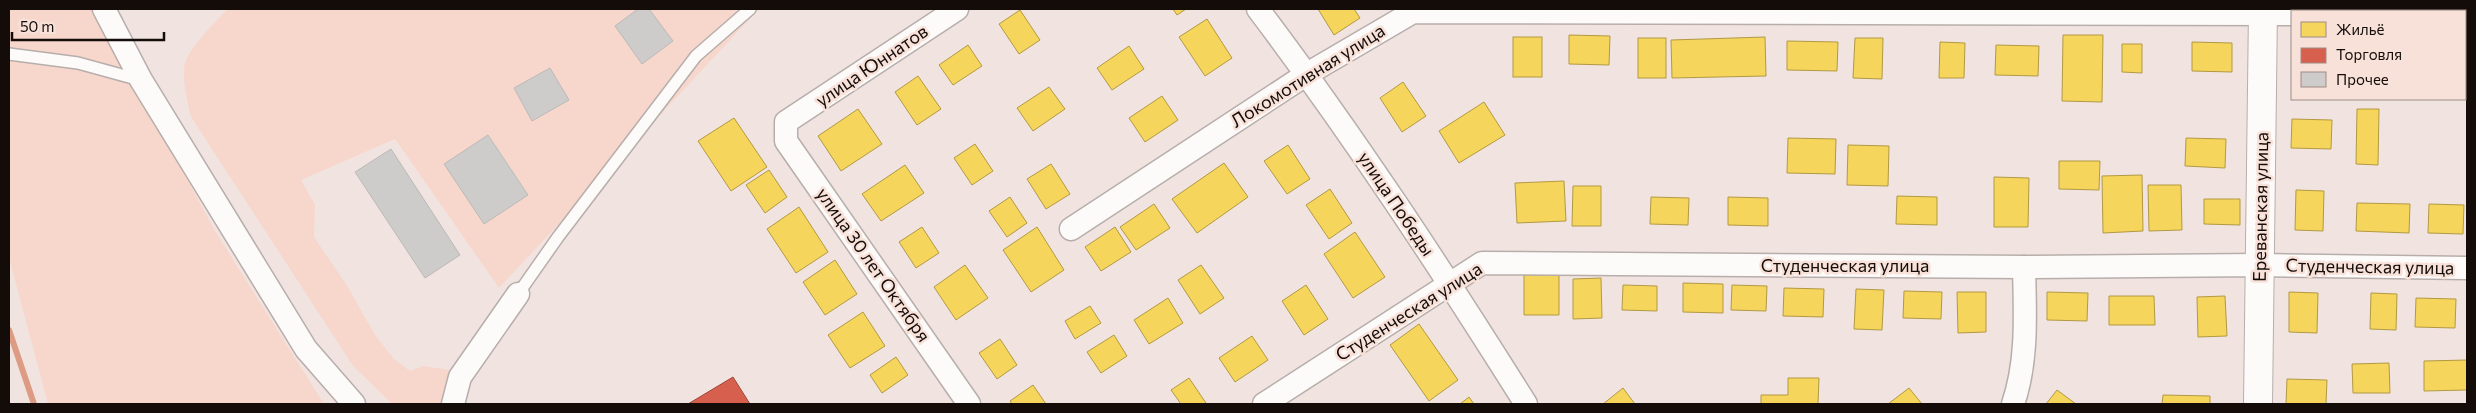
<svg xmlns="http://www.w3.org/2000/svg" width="2476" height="413" font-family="Commissioner,sans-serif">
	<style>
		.green { fill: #f7d7cc }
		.homes { fill: #f6d55c; stroke: #b29943 }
		.shops { fill: #d6604d; stroke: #9c4739 }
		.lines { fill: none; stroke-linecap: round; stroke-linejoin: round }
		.stream { stroke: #dd9b83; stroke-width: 6 }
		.building { fill: #cdccca; stroke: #bbb9b8 }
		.lane-casing { stroke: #b7aeab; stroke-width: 14 }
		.street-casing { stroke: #b7aeab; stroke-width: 25 }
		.secondary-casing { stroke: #b7aeab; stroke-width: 30 }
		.lane { stroke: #fdfbfa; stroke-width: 11 }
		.street { stroke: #fdfbfa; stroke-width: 22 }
		.secondary { stroke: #fdfbfa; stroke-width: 28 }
		.labels { text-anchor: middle; stroke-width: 5; stroke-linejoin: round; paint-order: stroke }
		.street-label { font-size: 18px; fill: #130c09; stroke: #f8e1d9 }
	</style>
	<rect width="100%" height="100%" fill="#f1e4e0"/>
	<g class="green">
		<polygon points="9,9 95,9 215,231 324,404 48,404 9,258"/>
		<path d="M228,9H759L499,288L395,139L301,180L315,205L314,237L348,287L375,335L394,359L410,371L423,366L451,370V391L442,404H392L353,366L191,117C188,104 181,77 185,63C189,49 217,19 228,9Z"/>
	</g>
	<g class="homes">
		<polygon points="1173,9 1186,9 1177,15"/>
		<polygon points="1318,9 1354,9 1360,18 1334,35"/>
		<polygon points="1020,10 1040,40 1019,54 999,24"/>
		<polygon points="1207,19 1232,58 1205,76 1179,37"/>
		<polygon points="1569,35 1610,36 1609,65 1569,64"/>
		<polygon points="2063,35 2103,35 2102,102 2062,101"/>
		<rect x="1513" y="37" width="29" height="40"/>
		<polygon points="1765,37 1766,76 1672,78 1671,40"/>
		<rect x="1638" y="38" width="28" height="40"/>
		<polygon points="1855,38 1883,38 1882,79 1853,78"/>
		<polygon points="1787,41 1838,42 1837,71 1787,70"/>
		<polygon points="1940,42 1965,43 1964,78 1939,78"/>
		<polygon points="2192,42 2232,43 2232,72 2192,71"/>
		<polygon points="2122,44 2142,44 2142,73 2122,72"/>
		<polygon points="968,45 982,66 953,85 939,65"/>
		<polygon points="1996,45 2039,46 2038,76 1995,75"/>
		<polygon points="1129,46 1144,69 1112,90 1097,68"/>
		<polygon points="918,76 941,109 917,125 895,92"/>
		<polygon points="1403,82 1426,116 1402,132 1380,98"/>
		<polygon points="1049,87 1065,109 1033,131 1017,108"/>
		<polygon points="1162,96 1178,120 1145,142 1129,118"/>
		<polygon points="1484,102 1505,135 1459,163 1439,131"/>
		<polygon points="858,109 882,144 841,171 818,136"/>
		<polygon points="2357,109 2379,109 2378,165 2356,164"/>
		<polygon points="734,118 767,167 731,191 698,141"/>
		<polygon points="2292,119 2332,120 2331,149 2291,148"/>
		<polygon points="1788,138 1836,139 1835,174 1787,173"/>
		<polygon points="2186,138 2226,139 2225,168 2185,166"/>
		<polygon points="975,144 993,171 972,185 954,158"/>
		<polygon points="1288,145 1310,179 1287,194 1264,161"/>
		<polygon points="1848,145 1889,146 1888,186 1847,185"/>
		<polygon points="2059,161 2100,161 2099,190 2059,189"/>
		<polygon points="1224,163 1248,197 1197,233 1172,199"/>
		<polygon points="1051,164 1070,194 1046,209 1027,179"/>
		<polygon points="905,165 924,193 881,221 862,194"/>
		<polygon points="769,170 787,197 765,213 746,185"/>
		<polygon points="2142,175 2143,231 2103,233 2102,176"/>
		<polygon points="1994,177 2029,178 2028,227 1994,227"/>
		<polygon points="1564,181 1566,221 1517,223 1515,183"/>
		<polygon points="2148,185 2181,185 2182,230 2149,231"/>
		<polygon points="1573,186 1601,186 1601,226 1572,226"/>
		<polygon points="1330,189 1352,223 1329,239 1306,205"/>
		<polygon points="2296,190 2324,191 2323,231 2295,230"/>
		<polygon points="1897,196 1937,197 1937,225 1896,224"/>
		<polygon points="1010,197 1027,223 1007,237 989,211"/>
		<polygon points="1651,197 1689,198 1688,225 1650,224"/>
		<polygon points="1728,197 1768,198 1768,226 1728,225"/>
		<polygon points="2204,199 2240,199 2240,225 2204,224"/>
		<polygon points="2357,203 2410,204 2409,233 2356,231"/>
		<polygon points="1154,204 1170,228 1136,250 1120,227"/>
		<polygon points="2429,204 2464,205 2463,234 2428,233"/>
		<polygon points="799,207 828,252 796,273 767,229"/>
		<polygon points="922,227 939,253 916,268 899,242"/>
		<polygon points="1037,227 1064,270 1031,292 1003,250"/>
		<polygon points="1115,227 1131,252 1101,271 1085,247"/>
		<polygon points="1355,232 1385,277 1353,298 1324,254"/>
		<polygon points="835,260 857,294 825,315 803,282"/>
		<polygon points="965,265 988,298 956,320 934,287"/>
		<polygon points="1201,265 1224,298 1200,314 1178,280"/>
		<polygon points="1559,274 1559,315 1524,315 1524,275"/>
		<polygon points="1601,278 1602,318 1573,319 1573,279"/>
		<polygon points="1683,283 1723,284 1723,313 1683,312"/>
		<polygon points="1306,285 1328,319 1304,335 1282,301"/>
		<polygon points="1623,285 1657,286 1657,311 1622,310"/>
		<polygon points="1732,285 1767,286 1766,311 1731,310"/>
		<polygon points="1784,288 1824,289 1823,317 1783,316"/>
		<polygon points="1856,289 1884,290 1882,330 1854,329"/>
		<polygon points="1904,291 1942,292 1941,319 1903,318"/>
		<polygon points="1957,292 1986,292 1986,332 1958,333"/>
		<polygon points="2047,292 2088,293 2087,321 2047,320"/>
		<polygon points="2289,292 2318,293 2317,333 2289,332"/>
		<polygon points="2371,293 2397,294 2396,330 2370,329"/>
		<polygon points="2109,296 2154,296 2155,325 2109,325"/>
		<polygon points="2225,296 2227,336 2198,337 2197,297"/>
		<polygon points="1168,298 1183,323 1149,344 1134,320"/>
		<polygon points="2416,298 2456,299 2455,328 2415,327"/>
		<polygon points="1090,306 1101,323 1075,339 1065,321"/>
		<polygon points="863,312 885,346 850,368 828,335"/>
		<polygon points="1419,324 1458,380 1429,401 1390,345"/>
		<polygon points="1114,335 1127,356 1101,373 1087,352"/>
		<polygon points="1252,336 1268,360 1235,382 1219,358"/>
		<polygon points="1000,339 1017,365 997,379 979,353"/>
		<polygon points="896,357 908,375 882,393 870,375"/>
		<polygon points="2467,360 2467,390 2424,391 2424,361"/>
		<polygon points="2389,363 2390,393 2353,393 2352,364"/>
		<polygon points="1189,378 1206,403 1204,404 1181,404 1171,390"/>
		<polygon points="1788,378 1819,378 1818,404 1761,404 1761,395 1788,395"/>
		<polygon points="2287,379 2327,380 2326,404 2286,404"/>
		<polygon points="1033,385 1046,404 1012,404 1010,401"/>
		<polygon points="1623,388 1635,404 1603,404"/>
		<polygon points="1909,388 1922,404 1888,404"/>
		<polygon points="2057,390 2076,404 2046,404"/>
		<polygon points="2163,395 2210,396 2210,404 2162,404"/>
		<polygon points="1469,397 1474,404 1460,404"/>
	</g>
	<polygon class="shops" points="733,377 750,404 688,404"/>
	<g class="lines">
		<polyline class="stream" points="9,330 34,404"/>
	</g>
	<g class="building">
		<polygon points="638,9 649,9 673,41 642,64 615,26"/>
		<polygon points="550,68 569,100 532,121 514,88"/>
		<polygon points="488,135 528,195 484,224 444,164"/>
		<polygon points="391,149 460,255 425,278 355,172"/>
	</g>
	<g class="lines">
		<defs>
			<g id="lane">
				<polyline points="9,54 78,63 140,80"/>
				<polyline points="518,294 558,237 696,56 750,9"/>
			</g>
			<g id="street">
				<polyline points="104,9 141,80 306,349 354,404"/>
				<polyline points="957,9 786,122 786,141 969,404"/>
				<path d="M1258,9C1354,136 1441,269 1526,404"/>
				<polyline points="2465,17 2467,17"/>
				<polyline points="1071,229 1307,74 1413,12 2292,14"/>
				<polyline points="453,404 460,377 518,294"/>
				<polyline points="1264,404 1482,263 2024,267 2260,265 2467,268"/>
				<path d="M2013,404C2028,360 2025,313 2024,267"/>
			</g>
			<polyline id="secondary" points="2258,404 2263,9"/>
		</defs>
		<use href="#lane" class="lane-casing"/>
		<use href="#street" class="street-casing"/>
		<use href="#secondary" class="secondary-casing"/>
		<use href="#lane" class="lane"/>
		<use href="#street" class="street"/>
		<use href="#secondary" class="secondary"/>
	</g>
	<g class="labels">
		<g class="street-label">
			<text transform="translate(872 66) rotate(-34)" y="6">улица Юннатов</text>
			<text transform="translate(1308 76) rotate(-32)" y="6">Локомотивная улица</text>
			<text transform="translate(1396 204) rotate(56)" y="6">улица Победы</text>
			<text transform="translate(2261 207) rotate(-89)" y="6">Ереванская улица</text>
			<text transform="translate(873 265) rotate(55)" y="6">улица 30 лет Октября</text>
			<text x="1845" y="272">Студенческая улица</text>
			<text transform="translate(2370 267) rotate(1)" y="6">Студенческая улица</text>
			<text transform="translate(1409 312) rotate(-32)" y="6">Студенческая улица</text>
		</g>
	</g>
	<rect width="2476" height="413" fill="none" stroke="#130c09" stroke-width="20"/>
	<rect x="2291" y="10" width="175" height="90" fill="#f8e1d9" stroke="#9c8c86"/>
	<rect x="2301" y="22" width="25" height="15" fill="#f6d55c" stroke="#9c8c86"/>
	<text x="2336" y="35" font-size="15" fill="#130c09">Жильё</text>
	<rect x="2301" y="48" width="25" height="15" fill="#d6604d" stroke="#9c8c86"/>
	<text x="2336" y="60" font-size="15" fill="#130c09">Торговля</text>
	<rect x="2301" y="72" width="25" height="15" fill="#cdccca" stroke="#9c8c86"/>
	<text x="2336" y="85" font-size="15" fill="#130c09">Прочее</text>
	<path d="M12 32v8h152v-8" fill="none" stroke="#130c09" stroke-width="2.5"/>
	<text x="20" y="32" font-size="15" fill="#130c09" stroke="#f8e1d9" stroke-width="4" paint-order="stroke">50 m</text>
</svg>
